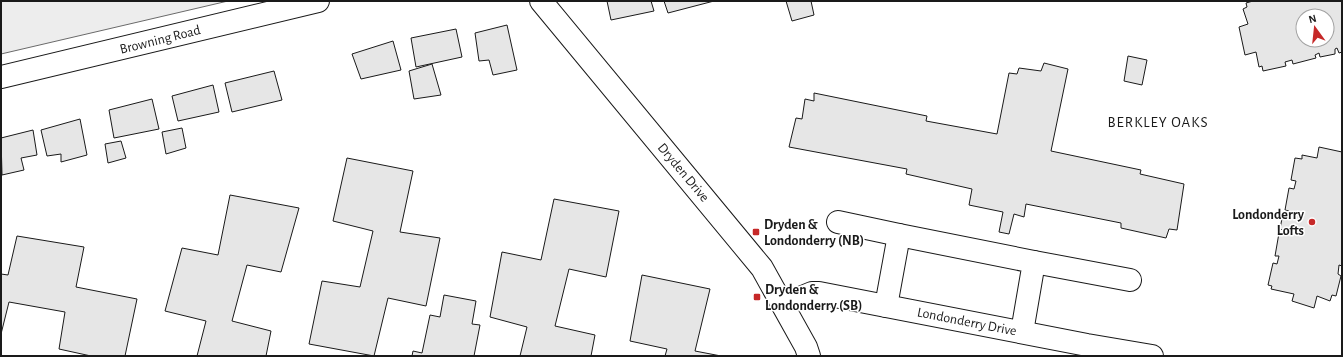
<svg xmlns="http://www.w3.org/2000/svg" width="1343" height="357" font-family="'Alegreya Sans',sans-serif">
	<style>
		.green { fill: #ededed; stroke: #6a6a6a }
		.building { fill: #e6e6e6; stroke: #1a1a1a; fill-rule: evenodd }
		.lines { fill: none; stroke-linecap: round; stroke-linejoin: round }
		.minor-casing { stroke: #1a1a1a; stroke-width: 24 }
		.minor { stroke: #fff; stroke-width: 22 }
		.poi-dot { fill: #c62828; stroke: #fff; stroke-width: 1.5 }
		.labels { text-anchor: middle; stroke-width: 3; stroke-linejoin: round; paint-order: stroke }
		.street-label { font-size: 14px; fill: #1a1a1a; stroke: #fff }
		.poi-label { font-size: 14px; font-weight: bold; fill: #1a1a1a; stroke: #fff; text-anchor: start }
		.neighbourhood-label { font-size: 15px; letter-spacing: 1px; fill: #1a1a1a; stroke: #fff }
	</style>
	<rect width="100%" height="100%" fill="#fff"/>
	<polygon class="green" points="1,1 228,1 1,54"/>
	<g class="building">
		<polygon points="607,1 651,1 654,11 611,20"/>
		<polygon points="664,1 714,1 668,13"/>
		<polygon points="786,1 811,1 814,15 792,21"/>
		<path d="M1253,1H1342V52L1339,53L1337,48L1335,49V54L1320,57L1319,53L1315,55L1316,58L1293,64L1292,60L1285,62L1286,66L1263,71L1262,66L1259,67L1256,52L1245,55L1239,27L1248,24L1243,9L1247,7L1246,3ZM1303,16H1327V40H1303Z"/>
		<polygon points="507,25 517,70 493,75 489,60 479,61 475,33"/>
		<polygon points="456,29 462,57 416,67 411,38"/>
		<polygon points="393,41 401,70 361,79 352,54"/>
		<polygon points="1128,56 1147,60 1142,85 1124,81"/>
		<polygon points="1044,63 1068,69 1051,151 1141,170 1140,174 1184,184 1177,230 1169,229 1166,238 1121,228 1121,223 1026,204 1024,217 1014,214 1009,234 999,232 1003,212 969,205 972,189 906,174 907,169 789,147 796,118 802,119 805,99 814,101 814,93 927,116 926,121 997,134 1009,73 1017,74 1019,68 1041,71"/>
		<polygon points="432,64 441,95 414,99 409,71"/>
		<polygon points="274,71 282,100 232,112 225,83"/>
		<polygon points="213,85 219,112 178,121 172,96"/>
		<polygon points="152,99 159,129 114,138 109,110"/>
		<polygon points="80,119 87,155 61,162 61,154 47,156 41,130"/>
		<polygon points="182,128 186,148 166,154 162,132"/>
		<polygon points="33,130 37,155 21,158 24,170 2,175 1,138"/>
		<polygon points="121,141 126,158 108,163 105,144"/>
		<polygon points="1319,147 1342,152 1342,266 1339,265 1338,274 1341,276 1336,296 1332,295 1330,301 1317,296 1314,308 1292,301 1294,294 1271,289 1272,286 1268,285 1273,263 1277,264 1279,256 1275,256 1279,233 1285,235 1286,231 1280,229 1283,213 1289,215 1289,211 1285,210 1289,188 1294,189 1296,181 1291,180 1295,158 1302,159 1302,155 1317,158"/>
		<polygon points="347,158 413,171 400,232 440,238 426,306 388,298 374,356 309,344 322,281 360,287 373,231 333,221"/>
		<polygon points="230,195 299,208 281,272 247,265 232,321 271,331 266,356 197,356 206,321 165,311 182,248 218,255"/>
		<polygon points="554,199 619,211 606,277 569,269 555,326 595,335 591,356 520,356 527,327 490,317 502,252 541,260"/>
		<polygon points="17,236 84,247 76,287 137,299 125,356 91,356 59,349 65,312 9,302 1,334 1,274 8,275"/>
		<polygon points="642,275 710,289 695,351 721,356 665,356 667,349 630,341"/>
		<polygon points="444,295 476,301 472,324 480,325 474,356 412,356 413,351 422,353 430,315 440,317"/>
	</g>
	<g class="lines">
		<defs>
			<g id="minor">
				<polyline points="541,1 762,268 806,347 809,356"/>
				<polyline points="1,77 318,1"/>
				<polyline points="838,222 899,235"/>
				<polyline points="1034,262 1130,280"/>
				<polyline points="783,305 812,293 819,293 1087,345 1152,356"/>
				<polyline points="886,306 899,235 1034,262 1022,332"/>
			</g>
		</defs>
		<use href="#minor" class="minor-casing"/>
		<use href="#minor" class="minor"/>
	</g>
	<g class="poi-dot">
		<circle cx="1312" cy="222" r="4"/>
		<rect x="752" y="228" width="8" height="8" rx="2"/>
		<rect x="753" y="293" width="8" height="8" rx="2"/>
	</g>
	<g class="labels">
		<g class="street-label">
			<text transform="translate(160 39) rotate(-14)" y="5">Browning Road</text>
			<text transform="translate(684 172) rotate(50)" y="5">Dryden Drive</text>
			<text transform="translate(967 321) rotate(11)" y="5">Londonderry Drive</text>
		</g>
		<g class="poi-label">
			<text x="1304" y="219" text-anchor="end">Londonderry<tspan x="1304" dy="16">Lofts</tspan></text>
			<text x="764" y="229">Dryden &amp;<tspan x="764" dy="16">Londonderry (NB)</tspan></text>
			<text x="765" y="294">Dryden &amp;<tspan x="765" dy="16">Londonderry (SB)</tspan></text>
		</g>
		<g class="neighbourhood-label">
			<text x="1158" y="127">BERKLEY OAKS</text>
		</g>
	</g>
	<rect width="1343" height="357" fill="none" stroke="#1a1a1a" stroke-width="4"/>
	<g transform="translate(1315 28) rotate(345)"><circle r="19" fill="#ffffff" stroke="#a3a3a3"/>
	<path d="M0-3L7 15L0 10L-7 15Z" fill="#c62828"/>
	<text y="-6" font-size="11" font-weight="bold" text-anchor="middle" fill="#1a1a1a">N</text>
	</g>
</svg>
